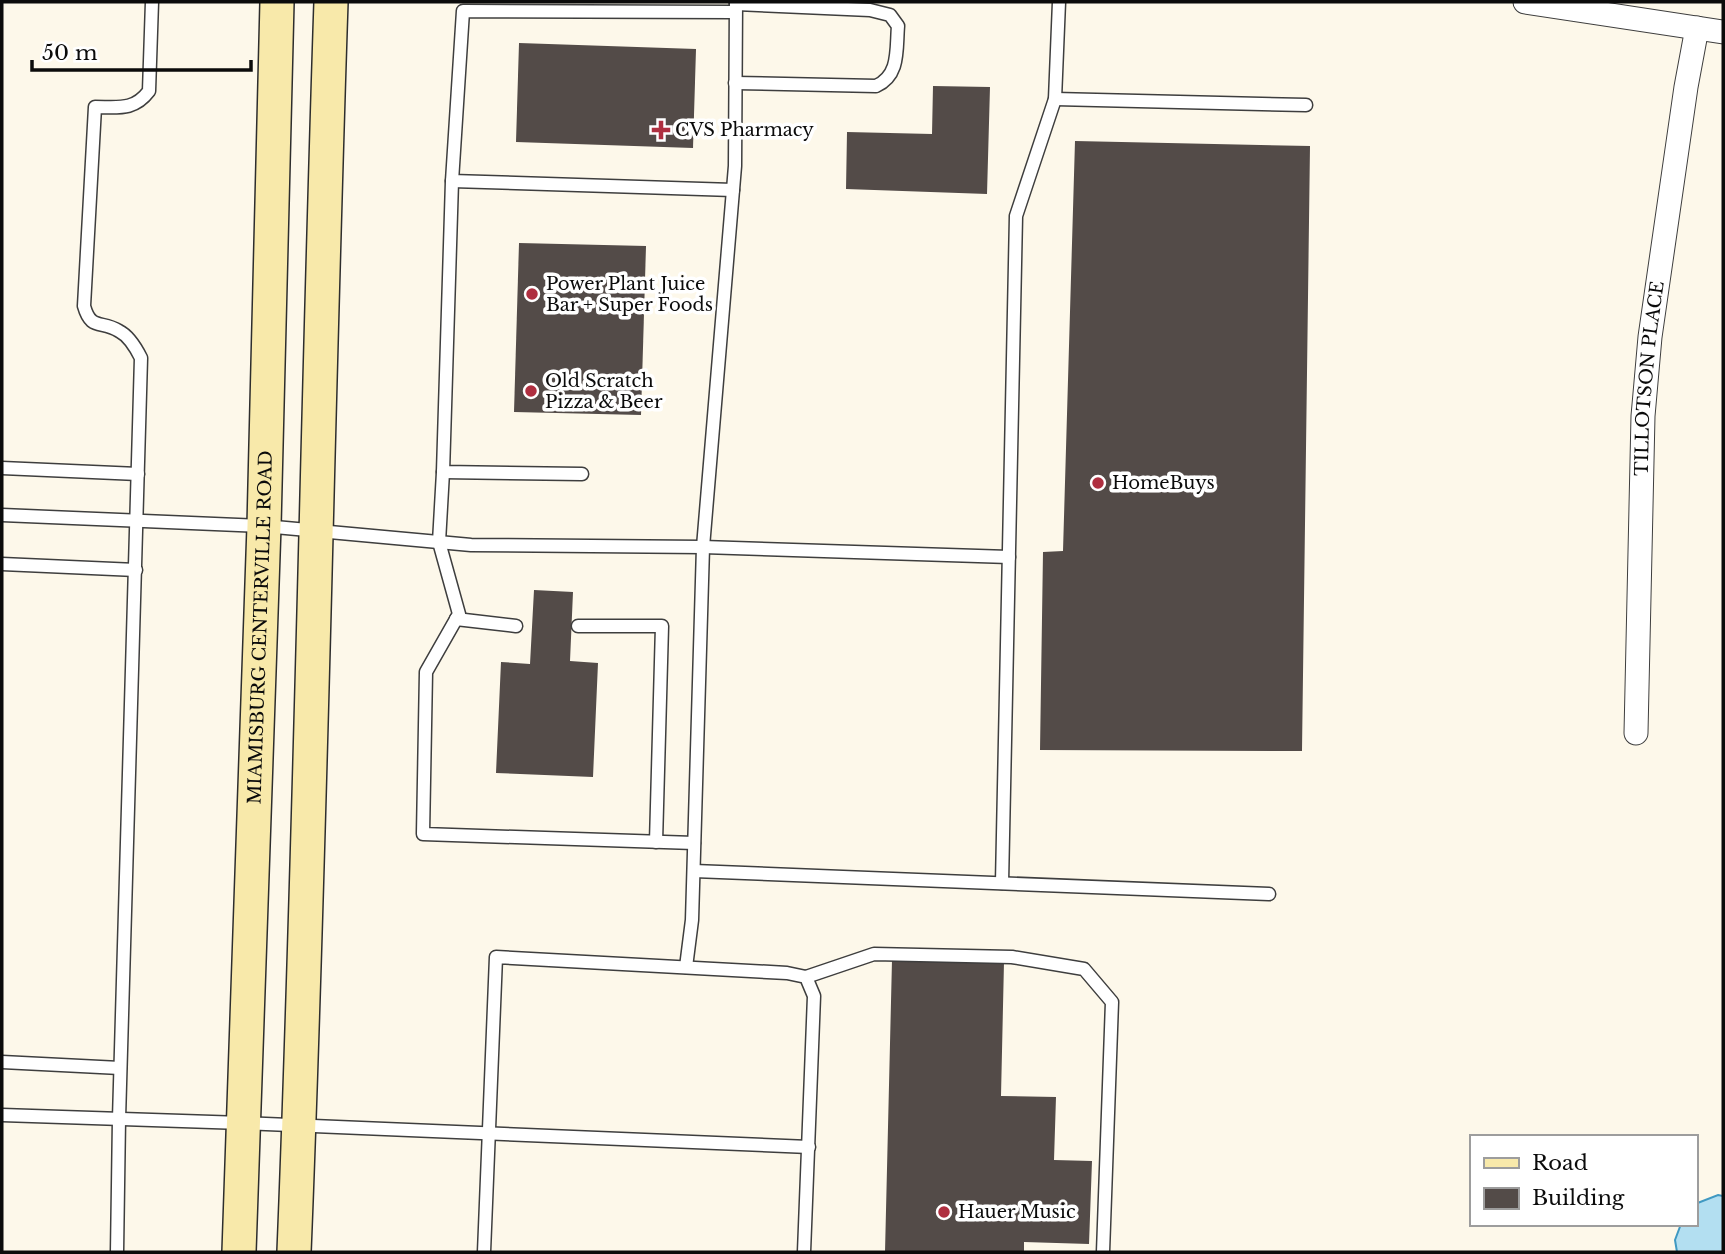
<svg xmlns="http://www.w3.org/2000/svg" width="1725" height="1254" font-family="'Libre Baskerville',serif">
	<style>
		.water { fill: #b3dff1; stroke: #4099c2; stroke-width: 2 }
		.building { fill: #534b48 }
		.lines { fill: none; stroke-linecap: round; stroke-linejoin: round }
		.lane-casing { stroke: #3e3e3e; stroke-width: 15 }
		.street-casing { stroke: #3e3e3e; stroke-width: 25 }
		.secondary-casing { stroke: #2d2d2d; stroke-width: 36 }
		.lane { stroke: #fff; stroke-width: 12 }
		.street { stroke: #fff; stroke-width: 23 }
		.secondary { stroke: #f8e9aa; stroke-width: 33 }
		.poi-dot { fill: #af2f40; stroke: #fff; stroke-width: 2.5 }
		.labels { text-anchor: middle; stroke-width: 7; stroke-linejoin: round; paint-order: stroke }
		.poi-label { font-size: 18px; fill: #0b0b0b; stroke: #fff; text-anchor: start }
		.street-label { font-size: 18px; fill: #0b0b0b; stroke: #fff }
	</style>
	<rect width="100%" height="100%" fill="#fdf8ea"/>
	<polygon class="water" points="1718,1195 1723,1196 1723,1252 1677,1252 1675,1240 1681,1224 1695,1224 1695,1204"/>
	<g class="building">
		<polygon points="519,43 696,49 693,148 516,142"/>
		<polygon points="933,86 990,87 987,194 846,189 847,132 932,134"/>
		<polygon points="1075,141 1310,146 1302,751 1040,750 1043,552 1063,551"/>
		<polygon points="519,243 646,246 641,415 514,412"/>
		<polygon points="534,590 573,592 570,661 598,663 593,777 496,773 501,662 530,664"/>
		<polygon points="892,960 1004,962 1001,1096 1056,1097 1054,1160 1092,1161 1089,1244 1024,1242 1024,1252 885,1252"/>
	</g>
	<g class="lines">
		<defs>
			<g id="lane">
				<path d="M735,83L876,86C900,75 896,50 898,26L890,15L870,10L736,4"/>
				<polyline points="1055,99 1306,105"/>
				<polyline points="452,181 443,472 582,474"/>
				<polyline points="733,190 452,181 463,11 735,12"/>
				<polyline points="2,468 138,474"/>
				<polyline points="443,472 439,542 459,614 426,672 423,834 694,843"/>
				<polyline points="2,515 264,526 471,545 703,547 1009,557"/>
				<polyline points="2,564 136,570"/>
				<polyline points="456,619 516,626"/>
				<polyline points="578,626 662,626 656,842"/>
				<polyline points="694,871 1269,894"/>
				<polyline points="1002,883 1016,216 1055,99 1059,2"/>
				<polyline points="686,967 692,920 703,547 735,166 736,2"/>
				<polyline points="806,977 874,954 1012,957 1084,969 1112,1002 1103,1252"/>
				<polyline points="2,1062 120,1068"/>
				<polyline points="2,1115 242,1123 809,1147"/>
				<path d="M117,1252L119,1119L141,358C136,348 129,336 119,331C101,320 91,331 84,306L95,107C118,107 134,111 149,91L152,2"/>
				<polyline points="484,1252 496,957 787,973 806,977 814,996 804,1252"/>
			</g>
			<g id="street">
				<polyline points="1525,2 1723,32"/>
				<path id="s1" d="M1636,733L1643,416L1650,337L1686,87L1697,28"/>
			</g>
			<g id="secondary">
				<path id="s2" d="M239,1252L264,526L277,2"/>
				<path d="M294,1252C311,836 317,419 331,2"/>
			</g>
		</defs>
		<use href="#lane" class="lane-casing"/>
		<use href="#street" class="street-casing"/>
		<use href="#secondary" class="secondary-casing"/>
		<use href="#lane" class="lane"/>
		<use href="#street" class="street"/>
		<use href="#secondary" class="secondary"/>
	</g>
	<g class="poi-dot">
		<path d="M657.5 119.5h7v7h7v7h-7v7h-7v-7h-7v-7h7z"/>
		<circle cx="532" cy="294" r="7"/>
		<circle cx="531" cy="391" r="7"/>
		<circle cx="1098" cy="483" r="7"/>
		<circle cx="944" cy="1212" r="7"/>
	</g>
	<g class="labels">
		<g class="poi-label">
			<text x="675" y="136">CVS Pharmacy</text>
			<text x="546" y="290">Power Plant Juice<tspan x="546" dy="21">Bar + Super Foods</tspan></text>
			<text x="545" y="387">Old Scratch<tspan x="545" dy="21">Pizza &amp; Beer</tspan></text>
			<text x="1112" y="489">HomeBuys</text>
			<text x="958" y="1218">Hauer Music</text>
		</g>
		<g class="street-label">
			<text dy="6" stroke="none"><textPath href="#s1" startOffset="355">TILLOTSON PLACE</textPath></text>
			<text dy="6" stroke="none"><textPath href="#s2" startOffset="625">MIAMISBURG CENTERVILLE ROAD</textPath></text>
		</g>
	</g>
	<rect width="1725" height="1254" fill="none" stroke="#0b0b0b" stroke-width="7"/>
	<rect x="1470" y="1135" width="228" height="91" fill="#ffffff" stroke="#9d9d9d" stroke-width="2"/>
	<rect x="1484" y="1158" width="35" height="10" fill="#f8e9aa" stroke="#9d9d9d" stroke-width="2"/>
	<text x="1532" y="1170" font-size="21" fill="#0b0b0b">Road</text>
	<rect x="1484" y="1188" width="35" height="21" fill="#534b48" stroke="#9d9d9d" stroke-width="2"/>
	<text x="1532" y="1205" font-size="21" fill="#0b0b0b">Building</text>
	<path d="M32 60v10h219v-10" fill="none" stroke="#0b0b0b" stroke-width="3.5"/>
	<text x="42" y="60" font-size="21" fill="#0b0b0b" stroke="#ffffff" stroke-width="5" paint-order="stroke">50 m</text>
</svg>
